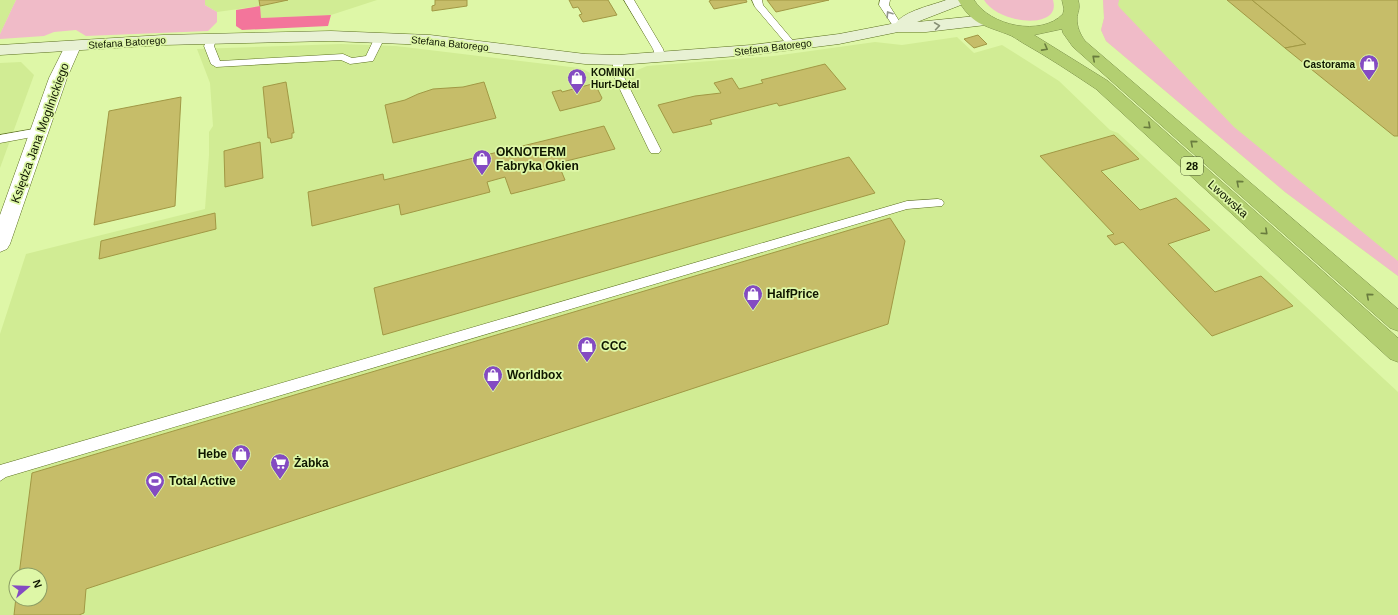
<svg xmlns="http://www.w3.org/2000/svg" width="1398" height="615" font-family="Helvetica,sans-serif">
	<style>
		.built { fill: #d1ec94; fill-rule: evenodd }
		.green { fill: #f0bbc8 }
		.forest { fill: #f3759b }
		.building { fill: #c6bd69; stroke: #a19844 }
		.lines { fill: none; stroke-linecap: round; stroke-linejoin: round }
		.lane-casing { stroke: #5b6f20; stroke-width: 1 }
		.street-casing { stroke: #5b6f20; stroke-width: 1 }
		.secondary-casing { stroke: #5b6f20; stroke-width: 1 }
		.highway-casing { stroke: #7a8f49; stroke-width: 1 }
		.lane { fill: #fff; fill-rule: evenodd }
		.street { fill: #fff; fill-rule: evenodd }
		.secondary { fill: #e8f1d4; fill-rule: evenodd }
		.highway { fill: #b3cf71; fill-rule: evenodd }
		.oneway { stroke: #93978c }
		.oneway2 { stroke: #868f75 }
		.oneway3 { stroke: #697c3e }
		.labels { text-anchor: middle; stroke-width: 3.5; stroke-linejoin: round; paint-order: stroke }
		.far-street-label { font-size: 10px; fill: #0f1700; stroke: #def7a7 }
		.far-poi-label { font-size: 10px; font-weight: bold; fill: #0f1700; stroke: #def7a7; text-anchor: end }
		.shield { fill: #def7a7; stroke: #4d5a32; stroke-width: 1 }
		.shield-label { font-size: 11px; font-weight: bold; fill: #0f1700 }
		.street-label { font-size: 12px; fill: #0f1700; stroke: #def7a7 }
		.poi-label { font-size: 12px; font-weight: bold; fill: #0f1700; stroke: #def7a7; text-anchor: start }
	</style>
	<rect width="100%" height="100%" fill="#def7a7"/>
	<g class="built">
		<polygon points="0,0 16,0 0,34"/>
		<polygon points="205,0 377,0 331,15 261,18 259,6 217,12 205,5"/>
		<polygon points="1103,0 1398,0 1398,276 1285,192 1106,41 1101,30 1104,18"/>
		<path d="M957,37L974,53L1002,45L1059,81L1110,130L1118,133L1398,392V615H0V334L26,254L205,209L209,155V132L213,126L210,83L197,49L341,44L396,46L579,68L585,70L600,79L614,80L647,66L774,56L875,42L902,45ZM16,575H40V599H16Z"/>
		<polygon points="21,62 34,75 0,168 0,63"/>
	</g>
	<g class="green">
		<polygon points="16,0 205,0 205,5 217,12 217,22 208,31 86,36 76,30 54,32 44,36 0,39 0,34"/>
		<path d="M984,0H1053C1062,31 998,24 984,0Z"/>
		<polygon points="1103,0 1119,0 1118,5 1120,8 1234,127 1398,261 1398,276 1285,192 1106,41 1101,30 1104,18"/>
	</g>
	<polygon class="forest" points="260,6 261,18 331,15 328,26 242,30 236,26 236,10"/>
	<g class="building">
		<polygon points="259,0 288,0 260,6"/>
		<polygon points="435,0 467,0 467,6 432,11 432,6 435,5"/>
		<polygon points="569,0 608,0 617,15 583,22 579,15 582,14 578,7 573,8"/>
		<polygon points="712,0 746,0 747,2 714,9 709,1"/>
		<polygon points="767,0 829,0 776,12"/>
		<polygon points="1227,0 1252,0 1306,44 1285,48"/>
		<polygon points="1252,0 1398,0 1398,136 1394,136 1285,48 1306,44"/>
		<polygon points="978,35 987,44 974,48 964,39"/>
		<polygon points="825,64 846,89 779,106 777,103 710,120 712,124 673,133 658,105 695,96 721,93 714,83 732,78 739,89 763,83 761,80"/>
		<polygon points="286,82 294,133 292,133 292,138 271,143 270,138 268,138 263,87"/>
		<polygon points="484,82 496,118 393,143 385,105 405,100 418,94 433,89 463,87"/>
		<polygon points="592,84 596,86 602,98 600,101 560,111 552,92 561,90 562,92"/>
		<polygon points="181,97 175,206 94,225 109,111"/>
		<polygon points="604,126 615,149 558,163 565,180 511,194 505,177 487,182 490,192 401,215 399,204 312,226 308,192 383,174 384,180"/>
		<polygon points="1114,135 1139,159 1101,171 1140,210 1176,198 1210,230 1168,244 1215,292 1261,276 1293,306 1212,336 1123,242 1115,245 1107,236 1114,234 1040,156"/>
		<polygon points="260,142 263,178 225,187 224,151"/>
		<polygon points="849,157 875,193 383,335 374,288"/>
		<polygon points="215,213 216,229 99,259 101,241"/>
		<polygon points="890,218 905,241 888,324 86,589 84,613 79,615 14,615 16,597 16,599 40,599 40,575 19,575 32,473"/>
	</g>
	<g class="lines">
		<defs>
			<g id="lane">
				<polygon points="624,0 634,0 663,49 666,58 664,60 661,61 656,58 653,49"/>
				<polygon points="752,0 762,0 763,5 795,43 797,45 795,47 789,47 755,7"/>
				<polygon points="880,0 890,0 889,5 903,27 901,29 895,29 879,5"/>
				<polygon points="380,34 385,37 373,61 350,64 341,60 216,67 211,64 204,46 209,36 215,36 217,38 214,46 220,61 343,54 352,58 366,56 375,37"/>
				<polygon points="618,57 623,60 623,75 661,150 659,153 651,153 649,150 613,75 613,60"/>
				<polygon points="39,128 43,129 44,132 43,135 0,143 0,135"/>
				<polygon points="938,199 942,200 944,203 942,206 907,209 6,477 0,481 0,465 907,201"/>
			</g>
			<polygon id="street" points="73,41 79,43 81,46 67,78 10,244 7,249 0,252 0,215 49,78 65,46 67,43"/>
			<path id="secondary" d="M946,0H969L966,3L917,22L986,15L992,17L994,20L992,23L986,25L926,32H898L839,44L751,55L618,65L585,64L430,45L331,41L163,45L0,55V45L163,35L331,31L430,35L585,54L618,55L751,45L839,34L896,23C904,11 933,5 946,0Z"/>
			<path id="highway" d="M958,0H974C990,26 1041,37 1063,14L1064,9L1062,0H1078C1081,9 1077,12 1077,19C1077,27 1080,34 1085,41L1398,309V331L1390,328L1073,47L1063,33L1062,29L1034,35L1108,81L1398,338V362L1390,359L1096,89C1072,73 1048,57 1023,43C1018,40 1013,36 1007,34C983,25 972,24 958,0Z"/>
		</defs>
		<use href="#lane" class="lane-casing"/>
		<use href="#street" class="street-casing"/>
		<use href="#secondary" class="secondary-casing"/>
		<use href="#highway" class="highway-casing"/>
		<use href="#lane" class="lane"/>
		<use href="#street" class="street"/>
		<use href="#secondary" class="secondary"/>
		<use href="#highway" class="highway"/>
	</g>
	<defs><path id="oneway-chevron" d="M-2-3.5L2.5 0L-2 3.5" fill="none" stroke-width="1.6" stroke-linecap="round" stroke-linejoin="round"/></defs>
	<use class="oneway" href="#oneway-chevron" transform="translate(889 14) rotate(-123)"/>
	<use class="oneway2" href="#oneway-chevron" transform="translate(937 26) rotate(-8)"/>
	<g class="oneway3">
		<use href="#oneway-chevron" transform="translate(1045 48) rotate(29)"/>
		<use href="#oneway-chevron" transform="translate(1095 58) rotate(-139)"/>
		<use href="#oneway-chevron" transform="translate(1148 126) rotate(42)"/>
		<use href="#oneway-chevron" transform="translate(1193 143) rotate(-139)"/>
		<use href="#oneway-chevron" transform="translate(1239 183) rotate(-139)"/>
		<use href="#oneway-chevron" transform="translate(1265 232) rotate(42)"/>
		<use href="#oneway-chevron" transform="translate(1369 296) rotate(-139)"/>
	</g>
	<defs>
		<symbol id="shop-pin" viewBox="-11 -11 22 30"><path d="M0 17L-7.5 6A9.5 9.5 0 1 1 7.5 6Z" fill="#844bc2" stroke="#def7a7"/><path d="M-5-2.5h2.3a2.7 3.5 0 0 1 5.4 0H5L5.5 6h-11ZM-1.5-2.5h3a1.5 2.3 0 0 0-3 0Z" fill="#fff"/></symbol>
		<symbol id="supermarket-pin" viewBox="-11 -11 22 30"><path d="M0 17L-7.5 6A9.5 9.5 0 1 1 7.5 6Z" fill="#844bc2" stroke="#def7a7"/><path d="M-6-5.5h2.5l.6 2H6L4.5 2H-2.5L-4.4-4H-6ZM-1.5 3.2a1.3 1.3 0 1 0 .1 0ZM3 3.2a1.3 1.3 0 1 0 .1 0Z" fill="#fff"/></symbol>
		<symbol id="stadium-pin" viewBox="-11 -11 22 30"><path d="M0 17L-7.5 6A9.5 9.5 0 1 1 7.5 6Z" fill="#844bc2" stroke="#def7a7"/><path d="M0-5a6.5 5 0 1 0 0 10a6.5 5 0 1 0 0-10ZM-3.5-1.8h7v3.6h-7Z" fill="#fff"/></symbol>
	</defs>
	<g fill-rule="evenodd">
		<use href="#shop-pin" x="1358" y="53" width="22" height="30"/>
		<use href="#shop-pin" x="566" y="67" width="22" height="30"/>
		<use href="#shop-pin" x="471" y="148" width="22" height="30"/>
		<use href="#shop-pin" x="742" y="283" width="22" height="30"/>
		<use href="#shop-pin" x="576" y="335" width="22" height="30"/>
		<use href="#shop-pin" x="482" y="364" width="22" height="30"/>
		<use href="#shop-pin" x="230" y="443" width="22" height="30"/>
		<use href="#supermarket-pin" x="269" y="452" width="22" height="30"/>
		<use href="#stadium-pin" x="144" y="470" width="22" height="30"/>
	</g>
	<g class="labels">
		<g class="far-street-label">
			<text transform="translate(127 42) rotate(-4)" y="4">Stefana Batorego</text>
			<text transform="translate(450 43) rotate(6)" y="4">Stefana Batorego</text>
			<text transform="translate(773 47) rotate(-7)" y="4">Stefana Batorego</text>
		</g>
		<g class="far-poi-label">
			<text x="1355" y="68">Castorama</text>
			<text x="591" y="76" text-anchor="start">KOMINKI<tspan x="591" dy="12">Hurt-Detal</tspan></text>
		</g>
		<rect class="shield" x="1181" y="157" width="22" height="18" rx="3"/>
		<g class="shield-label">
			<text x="1192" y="170">28</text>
		</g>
		<g class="street-label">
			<text transform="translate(40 133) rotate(-70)" y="4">Księdza Jana Mogilnickiego</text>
			<text transform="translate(1228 199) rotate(42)" y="4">Lwowska</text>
		</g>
		<g class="poi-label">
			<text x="496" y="156">OKNOTERM<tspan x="496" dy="14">Fabryka Okien</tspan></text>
			<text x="767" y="298">HalfPrice</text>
			<text x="601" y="350">CCC</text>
			<text x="507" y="379">Worldbox</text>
			<text x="227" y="458" text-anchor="end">Hebe</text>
			<text x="294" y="467">Żabka</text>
			<text x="169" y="485">Total Active</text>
		</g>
	</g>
	<g transform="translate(28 587) rotate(71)"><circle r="19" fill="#def7a7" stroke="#8b9d64"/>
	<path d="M0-3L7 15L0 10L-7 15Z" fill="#844bc2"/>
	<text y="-6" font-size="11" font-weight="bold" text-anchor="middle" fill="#0f1700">N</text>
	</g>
</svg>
